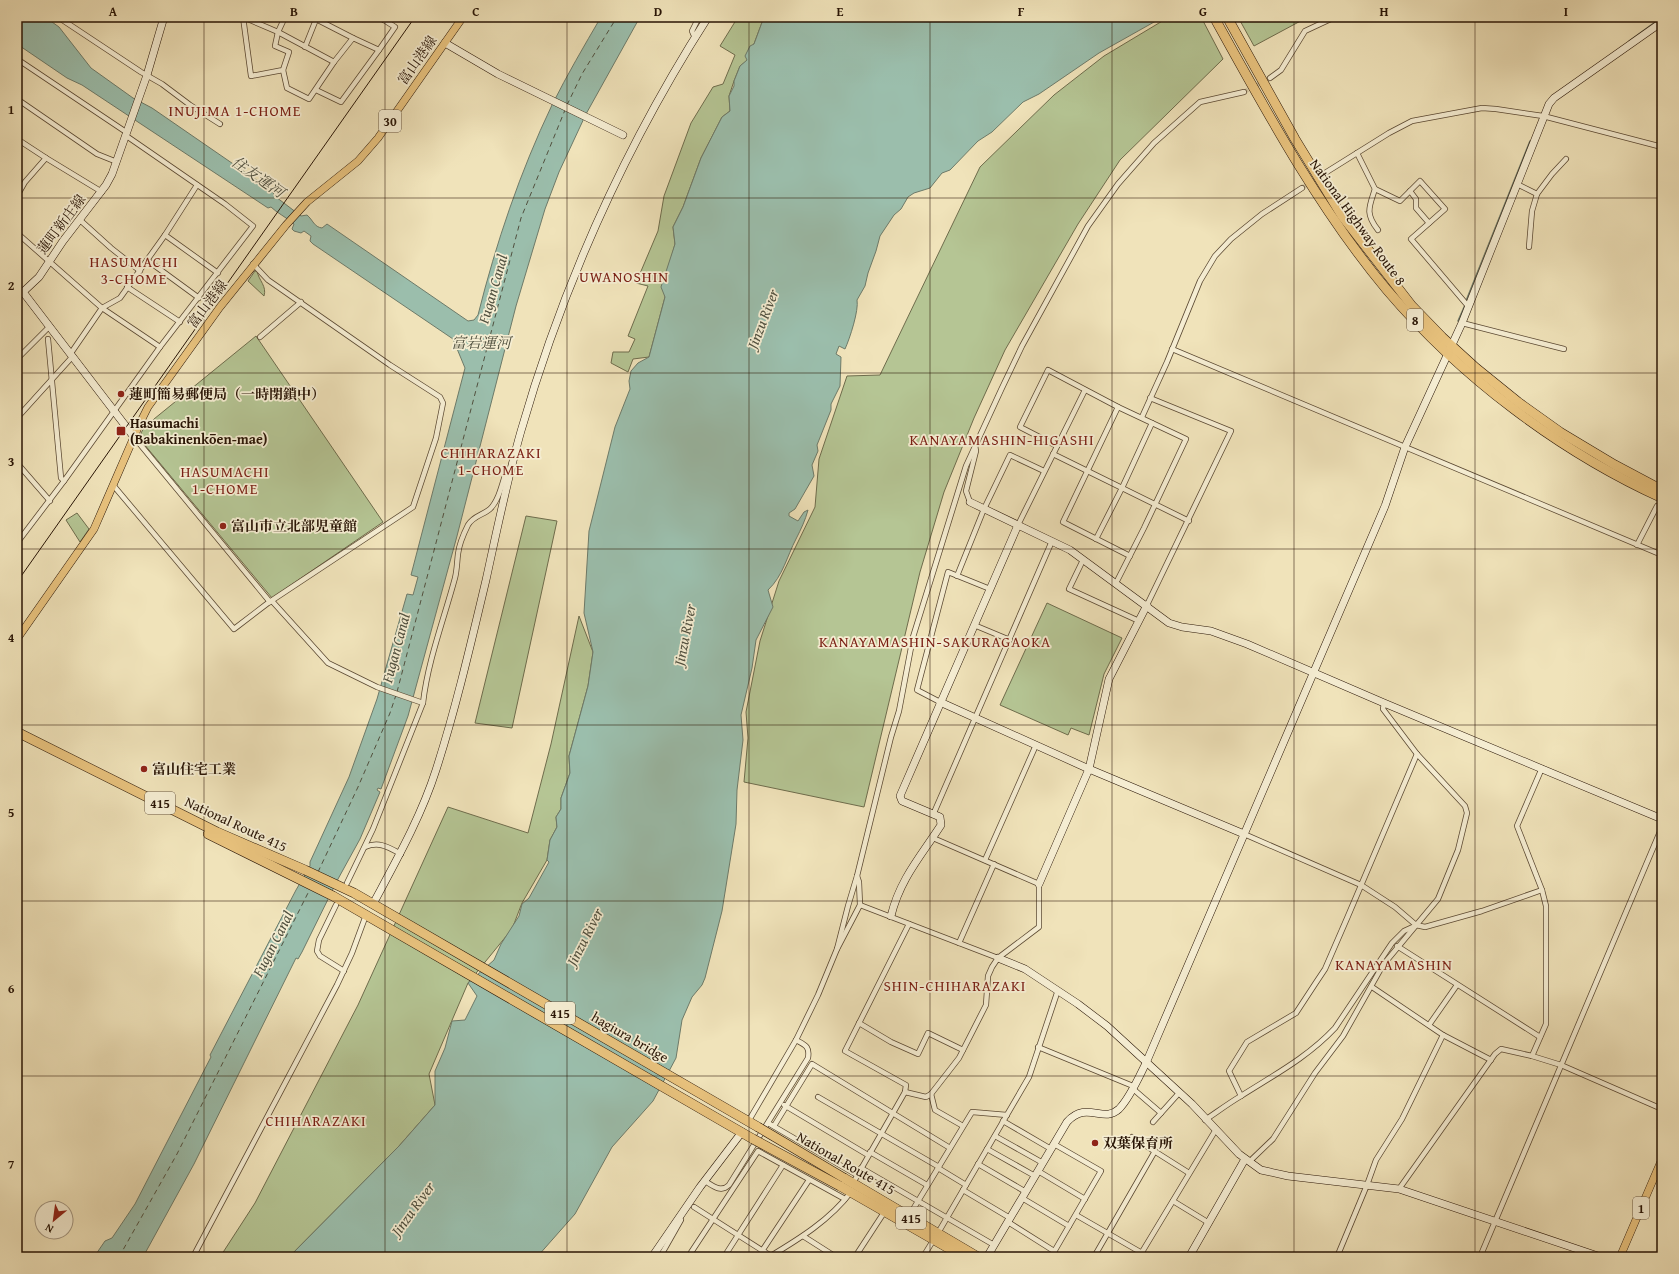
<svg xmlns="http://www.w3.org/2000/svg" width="1679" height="1274" font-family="'Gentium Book Plus','Noto Serif JP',serif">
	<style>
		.green { fill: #b5c594; stroke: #6e6c4c }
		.water { fill: #9bbeac; stroke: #6d7a69 }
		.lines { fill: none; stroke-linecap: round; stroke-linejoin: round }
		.stream { stroke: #6d7a69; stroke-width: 1.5 }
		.ferry { stroke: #50503f; stroke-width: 1; stroke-dasharray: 5 4; stroke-linecap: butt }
		.street-tunnel { stroke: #d2c49f; stroke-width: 4.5; stroke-dasharray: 4.5 2; stroke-linecap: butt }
		.street-casing { stroke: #5a4832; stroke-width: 6 }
		.secondary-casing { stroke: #281405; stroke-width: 8 }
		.primary-casing { stroke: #281405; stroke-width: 8 }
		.highway-casing { stroke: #281405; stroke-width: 10 }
		.street { stroke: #f5edd2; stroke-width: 4.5 }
		.secondary { stroke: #f5edd2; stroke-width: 7 }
		.primary { stroke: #e8c27d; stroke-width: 7 }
		.highway { stroke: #e8c27d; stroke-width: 9 }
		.tram { stroke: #281405; stroke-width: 1 }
		.highway-bridge-casing { stroke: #281405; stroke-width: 10; stroke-linecap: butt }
		.highway-bridge { stroke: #e8c27d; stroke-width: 9 }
		.grid { fill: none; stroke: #281405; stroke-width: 1; stroke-opacity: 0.55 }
		.poi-dot { fill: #8f2418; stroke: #f5edd2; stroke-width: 1.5 }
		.labels { text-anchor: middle; stroke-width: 3.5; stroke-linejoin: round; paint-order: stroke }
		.shield { fill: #f5edd2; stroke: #665542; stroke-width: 1 }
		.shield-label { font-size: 13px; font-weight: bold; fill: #281405 }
		.street-label { font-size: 14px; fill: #281405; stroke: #f5edd2 }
		.poi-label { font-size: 14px; font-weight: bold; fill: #281405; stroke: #f5edd2; text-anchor: start }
		.neighbourhood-label { font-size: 15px; letter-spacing: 1px; fill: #7a1f14; stroke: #f5edd2 }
		.water-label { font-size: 15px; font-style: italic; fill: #50503f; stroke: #f5edd2 }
		.neatline { fill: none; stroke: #281405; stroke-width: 1.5 }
		.grid-label { font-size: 13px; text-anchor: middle; font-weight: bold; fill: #281405 }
	</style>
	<rect width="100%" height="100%" fill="#f0e3ba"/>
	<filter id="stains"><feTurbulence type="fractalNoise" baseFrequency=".005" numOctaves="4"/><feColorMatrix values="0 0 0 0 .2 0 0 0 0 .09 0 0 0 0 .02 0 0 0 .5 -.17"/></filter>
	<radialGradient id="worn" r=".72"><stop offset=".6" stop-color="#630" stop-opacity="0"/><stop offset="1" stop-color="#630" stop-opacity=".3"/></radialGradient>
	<g class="green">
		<polygon points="738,17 764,17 748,60 740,66 734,81 729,96 730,111 722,117 701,158 683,207 673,227 675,244 671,259 665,297 649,357 633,359 628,372 611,363 613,352 629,352 635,339 628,336 648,286 636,283 658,231 664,196 691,123 713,87 723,84 735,55 720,46"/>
		<polygon points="1169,17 1201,17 1223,59 1120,160 1078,224 1005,350 974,418 944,492 920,572 864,807 744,782 748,738 746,712 760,641 779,581 815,507 819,459 847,376 880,375 980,167 1054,95 1104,56"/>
		<polygon points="1238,17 1308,17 1254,46"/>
		<path d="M255,271H257C259,281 267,286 264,296L248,281Z"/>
		<polygon points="256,336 383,522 272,598 144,444 141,433 145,426 148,426 154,419"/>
		<polygon points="77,513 89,529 80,542 66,520"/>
		<polygon points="526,516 557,521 512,728 475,723"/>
		<polygon points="1047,603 1122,638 1104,674 1089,735 1071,728 1068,735 1000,705"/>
		<polygon points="579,616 593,652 588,686 569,756 570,773 561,798 561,809 556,817 557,827 550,840 547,860 522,903 512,929 468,983 429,1074 435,1105 399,1146 289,1257 220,1257 255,1203 358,1005 448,807 528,833 551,744"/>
	</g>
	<g class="water">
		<path d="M17,17H45L59,27L91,68L133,98L152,108L271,190L276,197L301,216L307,215C313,220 314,227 322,228L327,224L468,321L474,320L478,315C496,243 520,172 552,105C567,75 584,46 601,17H640L586,114L559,172L545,209L516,306L457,536L408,716L381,789L378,788L377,790L380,792L360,839L338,879L302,952L298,959L296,958L194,1164L143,1257H94L105,1241L112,1238L135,1204L211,1057L210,1055L296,890L310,866V862L349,777L377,699L407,594L413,595L418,577L411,575L465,368L453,339L313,244L310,241L311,236L304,231L301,233L294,231L292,229L294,224C286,217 277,213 271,207L268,208L82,85L67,78L17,44Z"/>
		<path d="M764,17H1163L1099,53L1039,94L1023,102L992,132L978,141L950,170L942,173L930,188L914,193L908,197L901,209L894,215L880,236L876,251L868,273L865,286L857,300C859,310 850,338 845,349L839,346L836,354L841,357L840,386L831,404V410L817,445L818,451L812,465L814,476L795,509L789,513V516L798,521L804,512L808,510C805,521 801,529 796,539C787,556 783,576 768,590L773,607L756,640L752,668L741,715L743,740L737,790L736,824L722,911L705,978L702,985L692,997L682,1020L676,1058L653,1101L612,1147L575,1214L537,1257H289L399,1146L435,1105V1071L445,1048L452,1021L465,1020L477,996L468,983L494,960L501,944L519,916L522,904L529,898L549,862L547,860L550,840L557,827L556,817L561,809V798L570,773L569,756L588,686L593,652L584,613L589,531L615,427L630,389L629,381L631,371L638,363L649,357L665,297L661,287L675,244L673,227L683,207L701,158L722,117L730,111L729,96L734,86V81L740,66L747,60L745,56L750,46L754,44Z"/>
	</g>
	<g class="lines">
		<g class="stream">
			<polyline points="1629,41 1662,17"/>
			<polyline points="1466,301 1530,141"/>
			<polyline points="1458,321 1465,305"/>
		</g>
		<g class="ferry">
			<polyline points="567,105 582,74 617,17"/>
			<polyline points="397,692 521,218 565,110"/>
			<polyline points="318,872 358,787 390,713 396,695"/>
			<polyline points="119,1257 177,1154 310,889"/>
		</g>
		<g class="street-tunnel">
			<polyline points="1244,92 1270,78"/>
			<polyline points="1302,188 1325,173"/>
		</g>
		<defs>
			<g id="street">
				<polyline points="58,17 141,72 162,84 190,105 220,124"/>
				<polyline points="243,17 278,32 334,62 353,38 379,50 395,27 384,20 386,17"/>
				<polyline points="243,17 251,76 283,70 289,52 275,46 278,32 285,17"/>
				<polyline points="378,17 384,20"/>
				<polyline points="316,19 353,38"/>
				<polyline points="695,38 692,31 699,17"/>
				<polyline points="305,47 317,17"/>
				<polyline points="17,59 126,132"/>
				<polyline points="283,70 287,88 309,99 334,62"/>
				<polyline points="1270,78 1281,70 1305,31 1335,17"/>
				<polyline points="316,90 341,102 379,50"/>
				<polyline points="17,99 97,154 117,162"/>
				<polyline points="17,139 46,158 102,192"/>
				<polyline points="1357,153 1375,189 1400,201 1420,181 1445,209 1411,239 1468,306"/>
				<polyline points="1325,173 1389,133 1412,121 1482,108 1496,109 1543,116 1662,147"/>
				<polyline points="1517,184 1537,194 1532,211 1529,247"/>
				<path d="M1375,189C1369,207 1365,214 1378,230"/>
				<polyline points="1410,191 1416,199 1416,208 1429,223"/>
				<polyline points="1537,194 1552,174 1566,159"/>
				<polyline points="17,196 25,182 46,158"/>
				<polyline points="80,220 111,248 140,271"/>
				<polyline points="17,233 102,308 160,347"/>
				<polyline points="165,235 218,273"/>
				<polyline points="147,260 199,298"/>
				<polyline points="127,287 180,322"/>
				<polyline points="17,299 23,292"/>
				<polyline points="1462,323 1564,349"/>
				<polyline points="260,337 301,302"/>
				<polyline points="1172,349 1662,555"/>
				<polyline points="71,353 102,308 120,298 165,235 197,185"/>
				<polyline points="17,359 50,326"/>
				<polyline points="1118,407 1063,522 1130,556"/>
				<polyline points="1142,417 1167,362 1200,281 1215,256 1231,239 1262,214 1302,188"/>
				<polyline points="17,418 73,356"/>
				<polyline points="134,437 270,602"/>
				<polyline points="1057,446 1020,427 1048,370 1118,407 1186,439 1144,528 1116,583"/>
				<polyline points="1053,454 1189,521"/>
				<polyline points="17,463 50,501"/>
				<polyline points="64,481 160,347 253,226 225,204 125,135"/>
				<polyline points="113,485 234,629 268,603 413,507 436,438 443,403 440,397 390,365 268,280 253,264"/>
				<polyline points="970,502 966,491 976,451 975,445"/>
				<polyline points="1018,525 1085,390"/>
				<polyline points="1096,539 1122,488 1152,423"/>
				<polyline points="17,543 64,481 61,478 48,339"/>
				<polyline points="1637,545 1657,506"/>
				<polyline points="1083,560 1069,589 1139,621"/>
				<polyline points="957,576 984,509 1010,455 1044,471"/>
				<polyline points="272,601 328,663 377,687 423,703"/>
				<polyline points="1147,605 1231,431 1150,398"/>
				<polyline points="974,625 1010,640"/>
				<polyline points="940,702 917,690 948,572 990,589"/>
				<polyline points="933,815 1052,541"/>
				<polyline points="1244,834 1361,885 1395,907 1416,925 1425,927 1482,911 1542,890"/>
				<path d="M365,847C379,841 388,847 401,854"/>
				<polyline points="985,860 1036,745"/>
				<path d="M347,883L373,829L423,703C428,660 444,619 455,578C457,570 457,562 458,554C459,545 464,533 468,525C473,516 483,515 490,509C499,500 502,484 506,472L510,471"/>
				<polyline points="336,905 319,940 317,951 320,956 344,971"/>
				<polyline points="860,905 998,958"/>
				<polyline points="959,943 994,864"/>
				<polyline points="1397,946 1540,1037"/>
				<polyline points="837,949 848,906 857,876 891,737 899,711 913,637 966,466 1001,390 1022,346 1088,226 1118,184 1154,143 1200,102 1244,92"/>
				<polyline points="1372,987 1443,1035 1491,1060"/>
				<polyline points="859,1023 891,1042 918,1054 928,1033 963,1050"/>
				<polyline points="1429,1025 1457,985"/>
				<polyline points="1038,1047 1133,1086"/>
				<polyline points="1532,1056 1546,1024 1546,906 1542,890 1517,826 1542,768"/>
				<polyline points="1132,1088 1161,1113"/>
				<polyline points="905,1092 906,1085 845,1051 909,924"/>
				<polyline points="931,1094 935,1110 963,1126"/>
				<polyline points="1241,1096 1229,1071 1247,1042 1296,1013 1315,984 1325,969 1348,916 1417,754"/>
				<polyline points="818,1097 939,1167"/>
				<polyline points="784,1105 868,1155"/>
				<path d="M1205,1120C1217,1112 1229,1103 1241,1096C1274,1075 1308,1057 1335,1028L1392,943L1404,931L1415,926"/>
				<polyline points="1003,1121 1051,1149"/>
				<polyline points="748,1122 796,1040 818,995 837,949 860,905 859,882 857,876"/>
				<polyline points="1153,1122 1179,1093"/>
				<polyline points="768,1123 857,1175"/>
				<polyline points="774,1126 812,1064 950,1148"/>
				<polyline points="995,1136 1043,1163"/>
				<polyline points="1132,1137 1189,1173"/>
				<polyline points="987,1149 1035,1176"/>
				<polyline points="870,1152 927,1185"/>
				<polyline points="1249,1162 1273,1139 1315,1073 1343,1036 1383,965 1438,899 1458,850 1467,813 1465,806 1417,754 1383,709 1384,703"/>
				<polyline points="978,1164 1026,1192"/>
				<polyline points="861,1168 994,1245"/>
				<polyline points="938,1168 966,1185"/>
				<polyline points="1038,1171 1085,1199"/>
				<path d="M705,1181C713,1186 721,1193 729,1185L808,1058C810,1046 805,1045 796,1040"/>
				<polyline points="853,1183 905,1092 926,1097 931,1094 959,1058 986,1005 988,976 992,967 998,958 1039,927 1039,884 933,838"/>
				<polyline points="1399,1189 1495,1054 1501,1049 1532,1056 1561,1065 1662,1109"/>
				<polyline points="963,1190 1010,1218"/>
				<polyline points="1022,1198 1069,1226"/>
				<polyline points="1173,1201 1209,1223"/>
				<polyline points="694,1207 771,1256"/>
				<polyline points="1076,1215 1142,1253"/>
				<polyline points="909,1216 972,1112 1007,1115"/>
				<polyline points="1008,1222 1054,1251"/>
				<polyline points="938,1233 1029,1077 1058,990"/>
				<polyline points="803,1236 836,1257"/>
				<polyline points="762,1251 809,1180"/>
				<polyline points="193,1257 337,985 352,953 366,915"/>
				<polyline points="660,1257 681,1220"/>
				<polyline points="688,1257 758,1151 845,1199"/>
				<polyline points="724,1257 783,1165"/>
				<path d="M769,1257C799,1239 830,1220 851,1192"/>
				<polyline points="855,1257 885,1211"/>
				<polyline points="923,1257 934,1239"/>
				<polyline points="1051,1257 1101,1171 1054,1144"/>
				<polyline points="1094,1257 1155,1151"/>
				<polyline points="1139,1257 1215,1131"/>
				<polyline points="1337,1257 1367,1185 1376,1160 1402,1119 1443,1035"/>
				<polyline points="1480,1257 1662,827"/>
			</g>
			<g id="secondary">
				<polyline points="445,43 498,74 623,135"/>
				<polyline points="134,437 23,292 39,277 63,241 106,185 112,174 147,75 164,17"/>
				<polyline points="970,502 1070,550 1169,623 1182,627 1211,631 1247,644 1384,703 1662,819"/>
				<polyline points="940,702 1089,769 1244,834"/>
				<polyline points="1039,884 1089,769 1109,679 1147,605"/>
				<path d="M373,904C396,861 421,817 436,770C456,708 471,643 486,580C497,530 507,480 521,431C563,285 626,145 708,17"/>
				<path d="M891,916C900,879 921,856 941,825L940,817L902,801L900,796L1018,525"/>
				<polyline points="998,958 1025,969 1078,1004 1107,1026 1192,1104 1239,1154 1261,1170 1288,1176 1399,1189 1601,1257"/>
				<polyline points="652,1257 700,1187 742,1132"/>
				<path d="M987,1257L1067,1122C1087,1100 1103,1124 1119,1109C1130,1098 1139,1077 1146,1063L1385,506L1405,447L1462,323L1549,104L1554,98L1662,22"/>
				<polyline points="1189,1257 1245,1159"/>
			</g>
			<g id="primary">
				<polyline points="17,639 94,529 140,423 148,407 220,307 286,225 307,202 358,161 378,138 463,17"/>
				<polyline points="1620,1257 1662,1159"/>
			</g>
			<g id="highway">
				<path d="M1214,17C1265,109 1319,209 1387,290C1461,377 1559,451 1662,498"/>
				<polyline points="1227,17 1295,139 1342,216 1412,306 1442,337 1476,368 1518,402 1560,432 1615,465 1662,490"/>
				<polyline points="17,732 217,832 305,870 354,893 758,1127"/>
				<polyline points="208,834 333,896 753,1139"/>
				<polyline points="844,1178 978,1257"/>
				<polyline points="840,1186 964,1257"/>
			</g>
		</defs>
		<use href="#street" class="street-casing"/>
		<use href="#secondary" class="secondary-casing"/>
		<use href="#primary" class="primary-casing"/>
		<use href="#highway" class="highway-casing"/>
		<use href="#street" class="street"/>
		<use href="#secondary" class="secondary"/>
		<use href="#primary" class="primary"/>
		<use href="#highway" class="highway"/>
		<polyline class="tram" points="17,582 415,17"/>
		<defs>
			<g id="highway-bridge">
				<polyline points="758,1127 844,1178"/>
				<polyline points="753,1139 840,1186"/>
			</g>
		</defs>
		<use href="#highway-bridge" class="highway-bridge-casing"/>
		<use href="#highway-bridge" class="highway-bridge"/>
	</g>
	<path class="grid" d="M204,17V1257M385,17V1257M567,17V1257M749,17V1257M930,17V1257M1112,17V1257M1294,17V1257M1475,17V1257M17,198H1662M17,373H1662M17,549H1662M17,725H1662M17,901H1662M17,1076H1662"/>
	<g class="poi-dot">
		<circle cx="121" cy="394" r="4"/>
		<rect x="116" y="426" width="10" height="10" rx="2"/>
		<circle cx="223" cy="526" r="4"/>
		<circle cx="144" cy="769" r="4"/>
		<circle cx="1095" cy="1143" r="4"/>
	</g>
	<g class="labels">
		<g class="shield">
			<rect x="379" y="110" width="22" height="22" rx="3"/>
			<rect x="1407" y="309" width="16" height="22" rx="3"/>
			<rect x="145" y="792" width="30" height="22" rx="3"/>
			<rect x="545" y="1002" width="30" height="22" rx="3"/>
			<rect x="1633" y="1197" width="16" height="22" rx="3"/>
			<rect x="896" y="1207" width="30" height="22" rx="3"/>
		</g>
		<g class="shield-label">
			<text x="390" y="126">30</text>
			<text x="1415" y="325">8</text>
			<text x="160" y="808">415</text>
			<text x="560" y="1018">415</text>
			<text x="1641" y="1213">1</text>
			<text x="911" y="1223">415</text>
		</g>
		<g class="street-label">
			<text transform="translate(417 60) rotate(-55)" y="5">富山港線</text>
			<text transform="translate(1358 222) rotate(54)" y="5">National Highway Route 8</text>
			<text transform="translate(61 224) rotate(-53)" y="5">蓮町新庄線</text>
			<text transform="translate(207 304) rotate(-53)" y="5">富山港線</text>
			<text transform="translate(236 824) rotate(25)" y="5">National Route 415</text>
			<text transform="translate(630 1037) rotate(30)" y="5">hagiura bridge</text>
			<text transform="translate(846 1163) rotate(30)" y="5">National Route 415</text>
		</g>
		<g class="poi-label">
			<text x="129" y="399">蓮町簡易郵便局（一時閉鎖中）</text>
			<text x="130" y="428">Hasumachi<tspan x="130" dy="16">(Babakinenkōen-mae)</tspan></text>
			<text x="231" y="531">富山市立北部児童館</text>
			<text x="152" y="774">富山住宅工業</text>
			<text x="1103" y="1148">双葉保育所</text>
		</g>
		<g class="neighbourhood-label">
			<text x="235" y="116">INUJIMA 1-CHOME</text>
			<text x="134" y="267">HASUMACHI<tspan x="134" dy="17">3-CHOME</tspan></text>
			<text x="624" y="282">UWANOSHIN</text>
			<text x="1002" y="445">KANAYAMASHIN-HIGASHI</text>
			<text x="491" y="458">CHIHARAZAKI<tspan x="491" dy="17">1-CHOME</tspan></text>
			<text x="225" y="477">HASUMACHI<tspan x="225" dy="17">1-CHOME</tspan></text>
			<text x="935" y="647">KANAYAMASHIN-SAKURAGAOKA</text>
			<text x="1394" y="970">KANAYAMASHIN</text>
			<text x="955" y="991">SHIN-CHIHARAZAKI</text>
			<text x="316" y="1126">CHIHARAZAKI</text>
		</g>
		<g class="water-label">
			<text transform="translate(258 177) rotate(35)" y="5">住友運河</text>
			<text transform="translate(493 289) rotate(-74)" y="5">Fugan Canal</text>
			<text transform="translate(763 319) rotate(-69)" y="5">Jinzu River</text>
			<text x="481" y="348">富岩運河</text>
			<text transform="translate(685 635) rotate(-79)" y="5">Jinzu River</text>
			<text transform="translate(396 648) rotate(-75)" y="5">Fugan Canal</text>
			<text transform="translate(585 937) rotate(-63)" y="5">Jinzu River</text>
			<text transform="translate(273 944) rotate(-63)" y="5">Fugan Canal</text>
			<text transform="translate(413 1209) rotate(-54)" y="5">Jinzu River</text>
		</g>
	</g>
	<rect width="1679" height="1274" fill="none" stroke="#f0e3ba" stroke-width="44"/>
	<g transform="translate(54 1220) rotate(209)"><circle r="19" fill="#f5edd2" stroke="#a39680"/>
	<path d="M0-3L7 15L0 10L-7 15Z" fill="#8f2418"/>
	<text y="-6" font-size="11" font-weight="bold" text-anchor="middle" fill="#281405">N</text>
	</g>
	<rect x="22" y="22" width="1635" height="1230" class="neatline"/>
	<g class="grid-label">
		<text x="113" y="16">A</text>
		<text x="294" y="16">B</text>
		<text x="476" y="16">C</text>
		<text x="658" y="16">D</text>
		<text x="840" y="16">E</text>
		<text x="1021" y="16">F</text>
		<text x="1203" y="16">G</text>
		<text x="1384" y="16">H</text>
		<text x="1566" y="16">I</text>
		<text x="11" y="114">1</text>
		<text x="11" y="290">2</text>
		<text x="11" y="466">3</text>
		<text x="11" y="642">4</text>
		<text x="11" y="817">5</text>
		<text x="11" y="993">6</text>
		<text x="11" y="1169">7</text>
	</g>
	<rect width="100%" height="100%" filter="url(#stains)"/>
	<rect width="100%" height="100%" fill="url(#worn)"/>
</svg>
